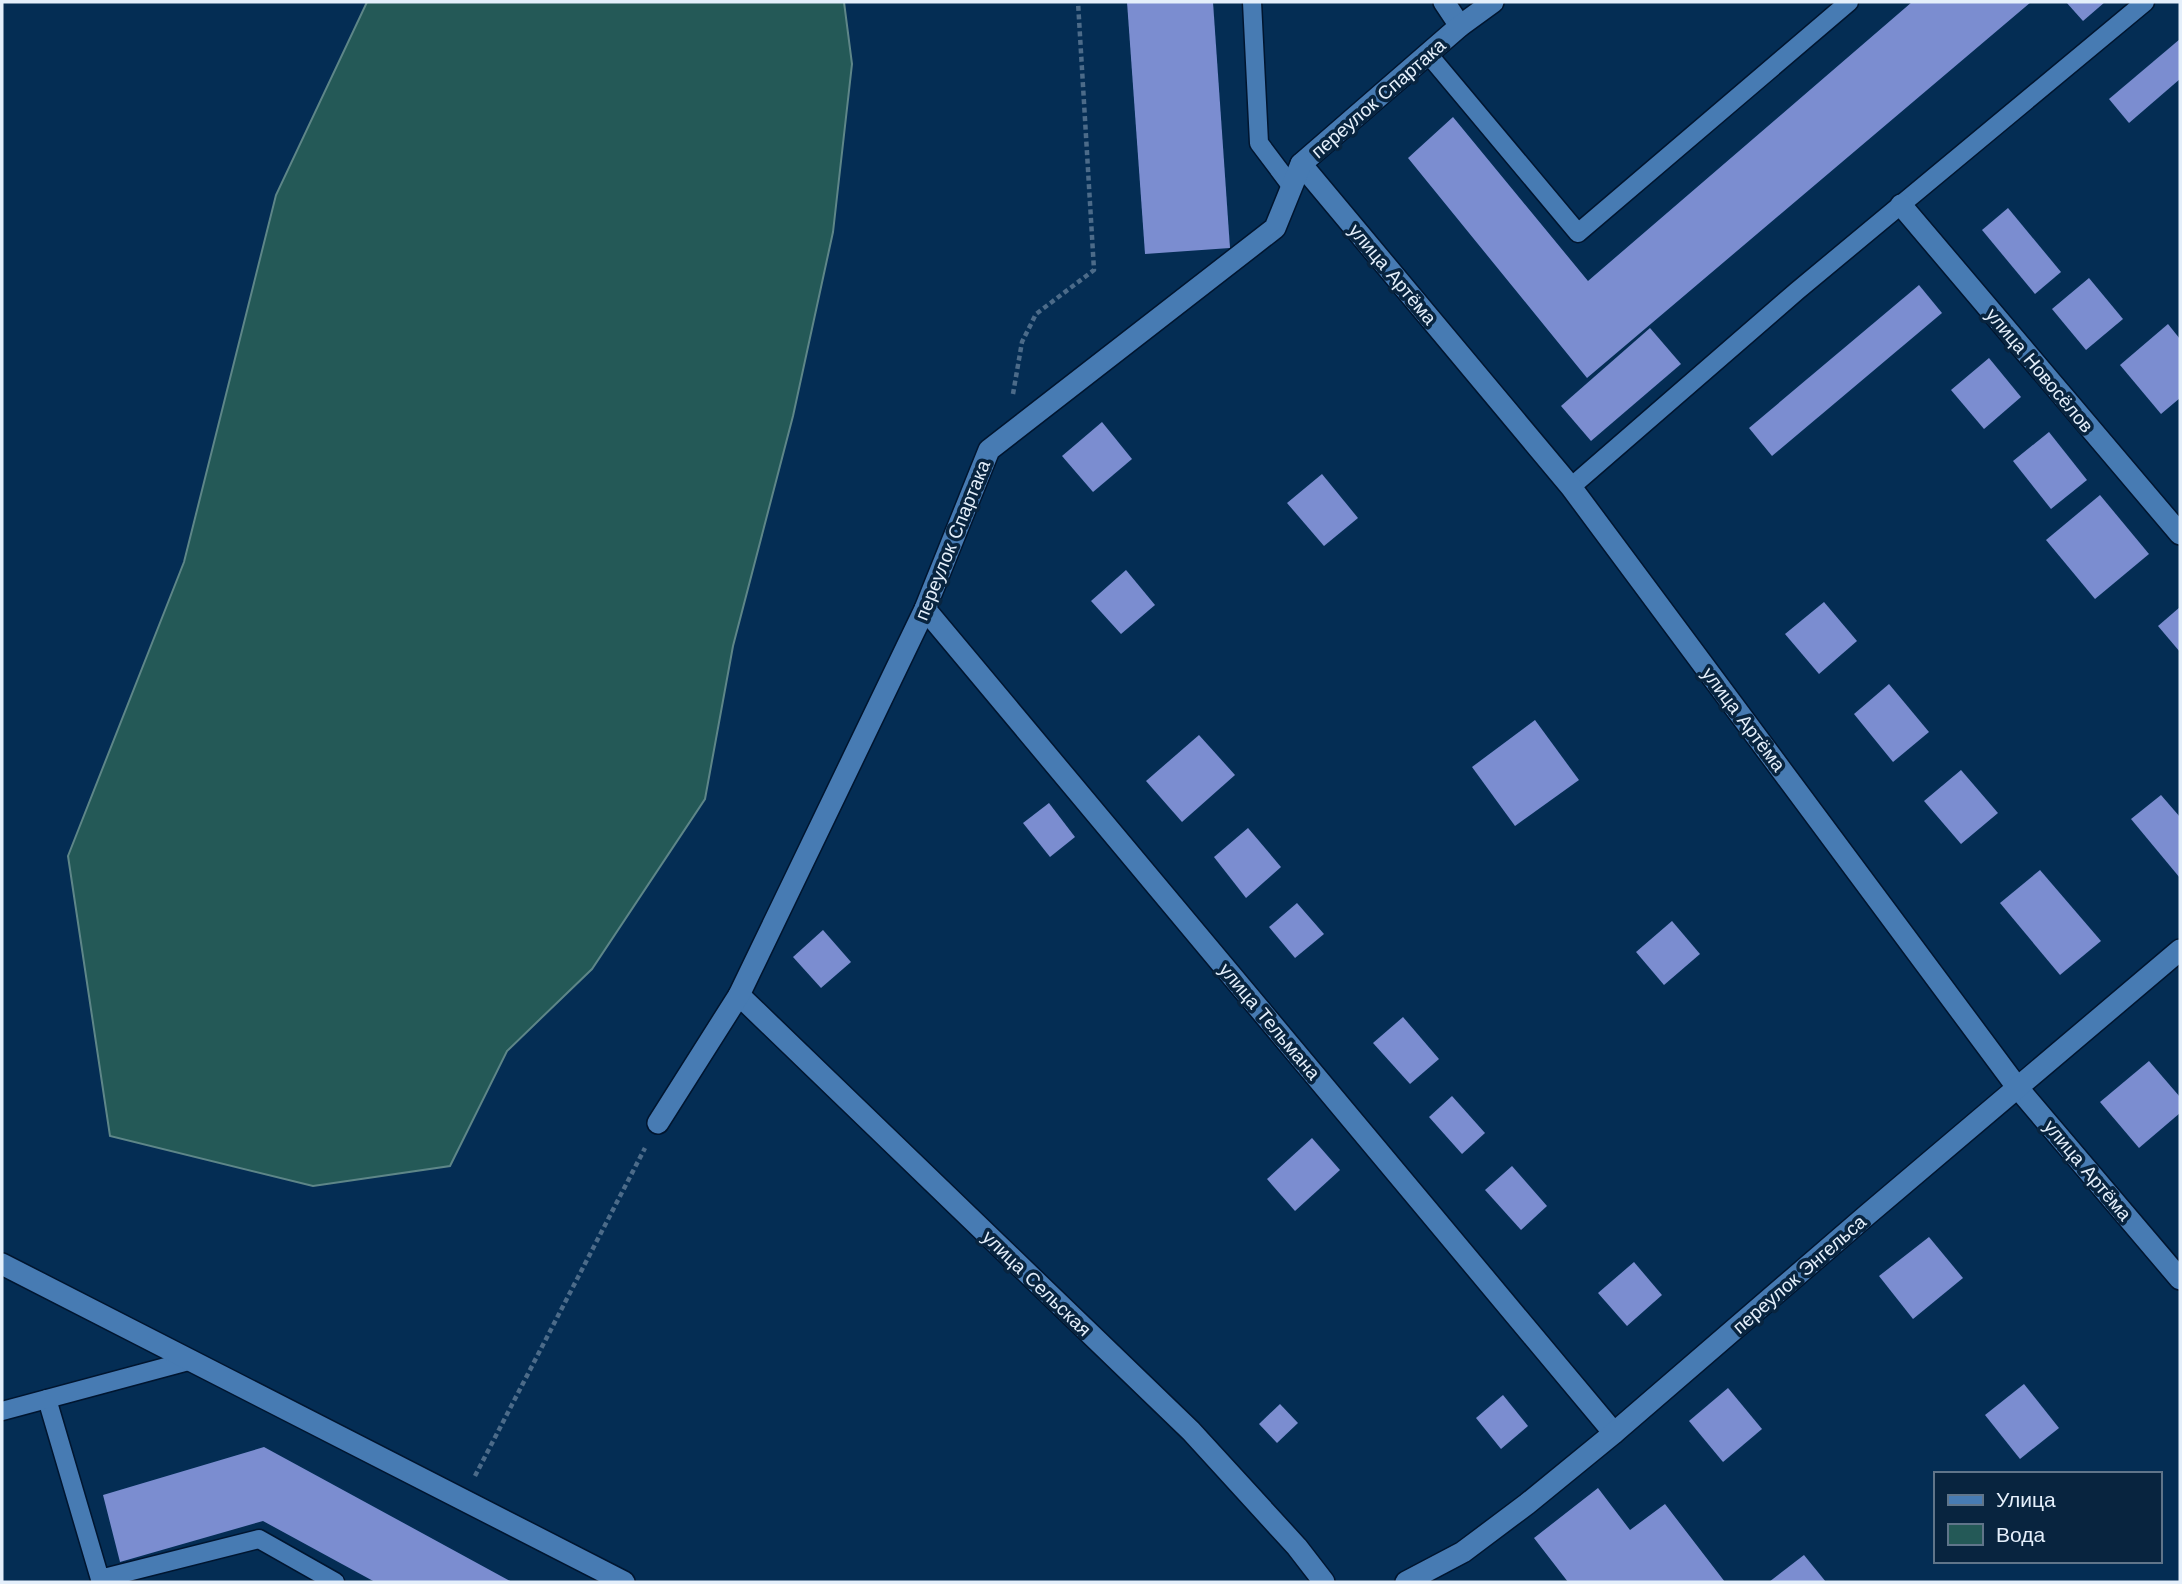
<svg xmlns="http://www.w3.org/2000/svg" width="2182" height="1584" font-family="'Work Sans',sans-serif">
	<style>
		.water { fill: #245957; stroke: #5e8688; stroke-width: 2 }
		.building { fill: #7b8dd0 }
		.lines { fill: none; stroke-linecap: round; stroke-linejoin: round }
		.lane-casing { stroke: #00152f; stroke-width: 21 }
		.street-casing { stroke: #00152f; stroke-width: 24 }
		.path { stroke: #4c6b89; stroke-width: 4.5; stroke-dasharray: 5 3.5; stroke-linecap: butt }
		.lane { stroke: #477bb3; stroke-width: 18 }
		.street { stroke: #477bb3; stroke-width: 21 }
		.labels { text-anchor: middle; stroke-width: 7; stroke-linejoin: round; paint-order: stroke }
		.street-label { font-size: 19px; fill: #e4effb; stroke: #08243f }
	</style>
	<rect width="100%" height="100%" fill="#042d54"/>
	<polygon class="water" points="367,2 844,2 852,64 833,232 793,416 733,646 705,799 592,969 507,1051 450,1166 313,1186 110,1136 68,856 184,562 276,195"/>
	<g class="building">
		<polygon points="1127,2 1213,2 1230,248 1145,254"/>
		<polygon points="1912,2 2031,2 1587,378 1408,158 1453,117 1588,281"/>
		<polygon points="2066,2 2105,2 2083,21"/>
		<polygon points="2180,39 2180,79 2129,123 2109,99"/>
		<polygon points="2008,208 2061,272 2035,294 1982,230"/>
		<polygon points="2089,278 2123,319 2086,350 2052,309"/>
		<polygon points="1919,285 1942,313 1772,456 1749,428"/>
		<polygon points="2168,324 2180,339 2180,398 2161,414 2120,365"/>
		<polygon points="1650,328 1681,364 1591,441 1561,406"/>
		<polygon points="1989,358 2021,397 1984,429 1951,390"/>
		<polygon points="1102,422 1132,459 1093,492 1062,456"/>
		<polygon points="2049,432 2087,480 2051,509 2013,461"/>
		<polygon points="1322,474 1358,518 1324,546 1287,503"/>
		<polygon points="2100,495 2149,554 2095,599 2046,540"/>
		<polygon points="1126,570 1155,605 1121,634 1091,601"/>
		<polygon points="1824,602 1857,641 1819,674 1785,634"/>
		<polygon points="2180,607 2180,652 2158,626"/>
		<polygon points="1889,684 1929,732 1893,762 1854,714"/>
		<polygon points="1535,720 1579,780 1515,826 1472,767"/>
		<polygon points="1199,735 1235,775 1182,822 1146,781"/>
		<polygon points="1961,770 1998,813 1961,844 1924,801"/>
		<polygon points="2161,795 2180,817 2180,878 2131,819"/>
		<polygon points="1049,803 1075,837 1050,857 1023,823"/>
		<polygon points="1248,828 1281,867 1246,898 1214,857"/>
		<polygon points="2040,870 2101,941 2060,975 2000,903"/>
		<polygon points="1297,903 1324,934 1295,958 1269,927"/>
		<polygon points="1672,921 1700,954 1664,985 1636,952"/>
		<polygon points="823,930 851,962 821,988 793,957"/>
		<polygon points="1403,1017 1439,1059 1410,1084 1373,1043"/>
		<polygon points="2149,1061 2180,1097 2180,1113 2139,1148 2100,1102"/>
		<polygon points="1452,1096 1485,1133 1462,1154 1429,1117"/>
		<polygon points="1312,1138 1340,1170 1295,1211 1267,1179"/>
		<polygon points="1512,1166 1547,1206 1521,1230 1485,1190"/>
		<polygon points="1929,1237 1963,1278 1913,1319 1879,1276"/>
		<polygon points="1634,1262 1662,1295 1627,1326 1598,1293"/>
		<polygon points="2024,1384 2059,1428 2020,1459 1985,1415"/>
		<polygon points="1728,1388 1762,1429 1723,1462 1689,1421"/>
		<polygon points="1503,1395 1528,1426 1501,1449 1476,1418"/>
		<polygon points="1280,1404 1298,1423 1277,1443 1259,1424"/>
		<polygon points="264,1447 512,1582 375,1582 263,1521 120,1562 103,1495"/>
		<polygon points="1598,1488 1630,1530 1665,1504 1725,1582 1568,1582 1534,1538"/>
		<polygon points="1804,1555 1826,1582 1769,1582"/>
	</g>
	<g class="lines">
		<defs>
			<g id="lane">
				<polyline points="1252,2 1259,143 1292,187"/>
				<polyline points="1428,54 1578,233 1849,2"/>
				<polyline points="1571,487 1797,291 2145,2"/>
				<polyline points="47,1399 100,1579 259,1539 335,1582"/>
				<polyline points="2,1411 192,1360"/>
			</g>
			<g id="street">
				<polyline points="1444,2 1460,26"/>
				<polyline points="1301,164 1571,487 2017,1087 2180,1279"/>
				<polyline points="1901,205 2180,534"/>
				<polyline points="925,609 1614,1433"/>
				<polyline points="739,995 1191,1431 1297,1547 1324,1582"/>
				<polyline points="658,1123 739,995 925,609 989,450 1275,228 1301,164 1460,26 1493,2"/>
				<polyline points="2,1264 624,1582"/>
				<polyline points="1406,1582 1463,1552 1527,1504 1614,1433 1867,1215 2180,950"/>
			</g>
		</defs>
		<use href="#lane" class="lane-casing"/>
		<use href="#street" class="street-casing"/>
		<g class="path">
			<polyline points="1013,394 1022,342 1036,314 1094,270 1078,2"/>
			<polyline points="475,1476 645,1148"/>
		</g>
		<use href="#lane" class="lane"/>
		<use href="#street" class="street"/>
	</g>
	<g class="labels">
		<g class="street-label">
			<text transform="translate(1378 98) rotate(-41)" y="7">переулок Спартака</text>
			<text transform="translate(1393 274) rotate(50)" y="7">улица Артёма</text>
			<text transform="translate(2040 370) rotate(50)" y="7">улица Новосёлов</text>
			<text transform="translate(952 540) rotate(-68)" y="7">переулок Спартака</text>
			<text transform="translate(1744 719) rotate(53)" y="7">улица Артёма</text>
			<text transform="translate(1270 1021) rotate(50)" y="7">улица Тельмана</text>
			<text transform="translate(2088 1170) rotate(50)" y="7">улица Артёма</text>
			<text transform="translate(1799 1274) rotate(-41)" y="7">переулок Энгельса</text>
			<text transform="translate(1037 1283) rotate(44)" y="7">улица Сельская</text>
		</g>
	</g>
	<rect width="2182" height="1584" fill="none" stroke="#e4effb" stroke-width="7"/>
	<rect x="1934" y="1472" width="228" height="91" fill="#08243f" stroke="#60758a" stroke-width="2"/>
	<rect x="1948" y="1495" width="35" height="10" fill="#477bb3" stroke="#60758a" stroke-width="2"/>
	<text x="1996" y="1507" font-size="21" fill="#e4effb">Улица</text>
	<rect x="1948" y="1524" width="35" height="21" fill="#245957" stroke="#60758a" stroke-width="2"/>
	<text x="1996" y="1542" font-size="21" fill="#e4effb">Вода</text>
</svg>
